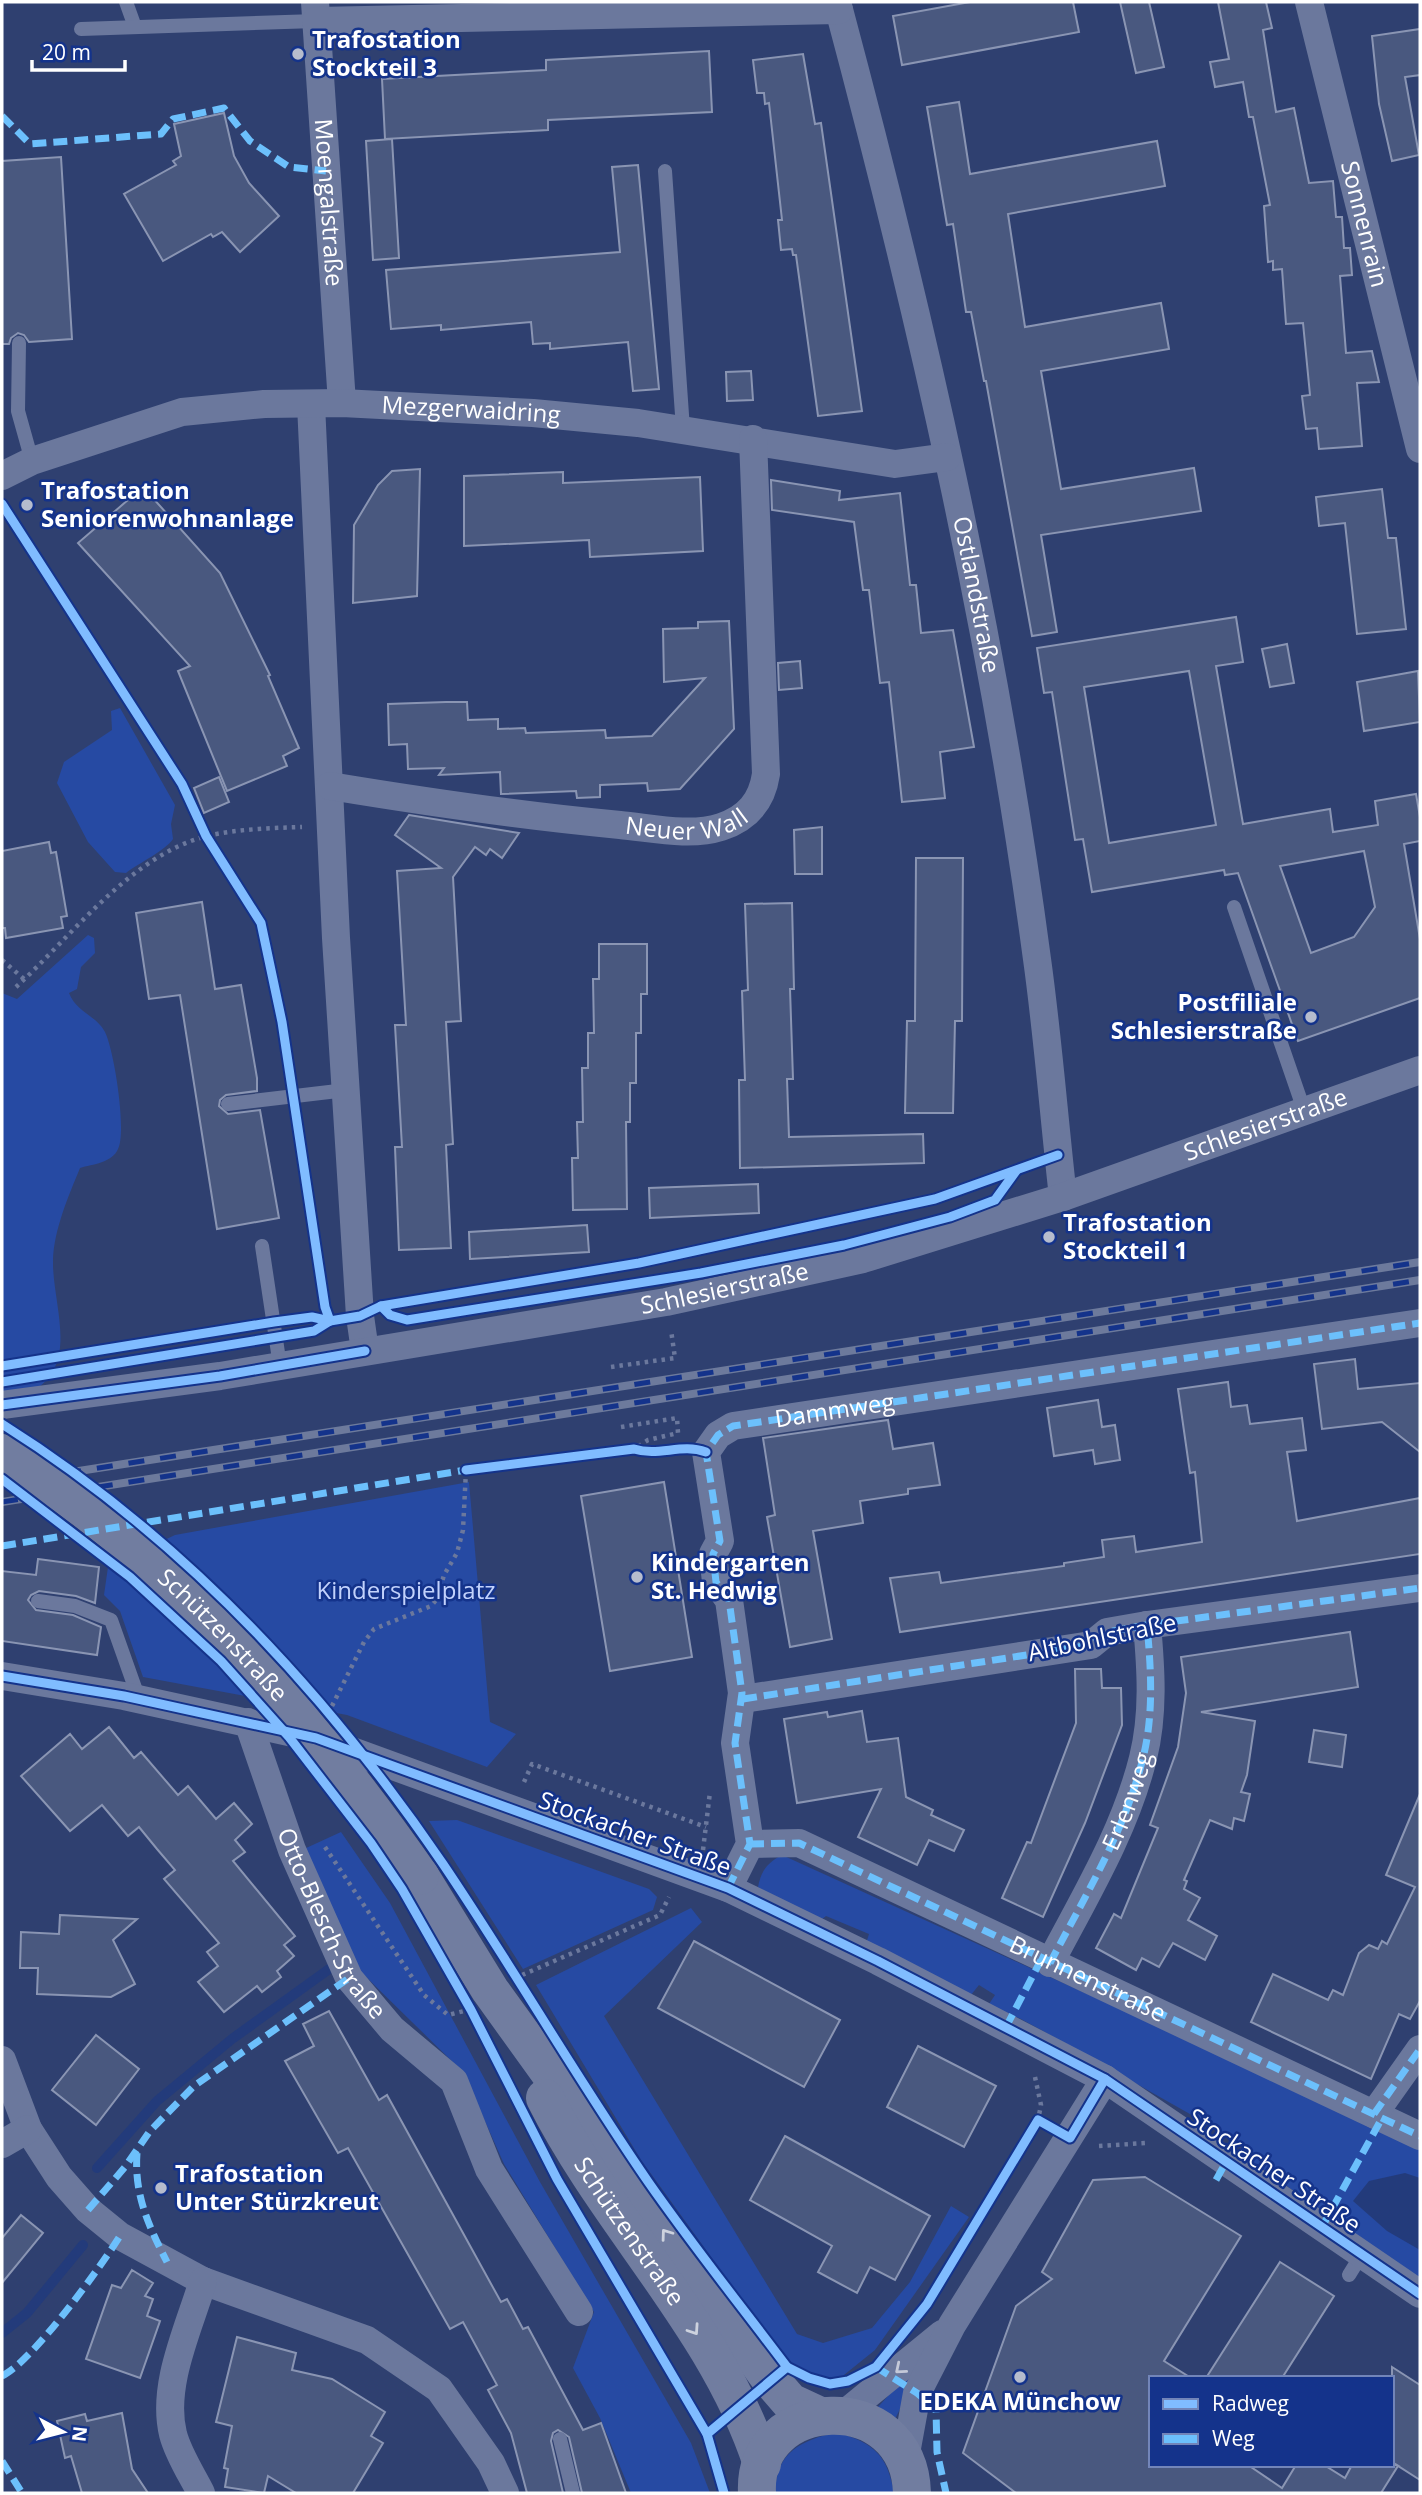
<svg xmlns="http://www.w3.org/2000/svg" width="1422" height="2495" font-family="'Open Sans',sans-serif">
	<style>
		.green { fill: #264aa3 }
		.water { fill: #233b7b }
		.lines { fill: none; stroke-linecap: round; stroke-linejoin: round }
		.stream { stroke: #233b7b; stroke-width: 10 }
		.building { fill: #49587f; stroke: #8a95b3; stroke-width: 2; fill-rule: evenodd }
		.path { stroke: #6b789d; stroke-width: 4.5; stroke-dasharray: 3.5 5; stroke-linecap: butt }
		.lane { stroke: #6b789d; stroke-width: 14 }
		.street { stroke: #6b789d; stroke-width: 28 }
		.secondary { stroke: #717da0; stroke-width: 38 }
		.rail-casing { stroke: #6d7a9c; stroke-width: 8 }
		.rail { stroke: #14338b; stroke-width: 5; stroke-dasharray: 16; stroke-linecap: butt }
		.secondary-bridge { stroke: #717da0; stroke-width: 38 }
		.quiet { stroke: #6cc0fc; stroke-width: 7; stroke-dasharray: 14 7; stroke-linecap: butt }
		.cycleway-casing { stroke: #14338b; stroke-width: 13 }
		.cycleway { stroke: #80bcff; stroke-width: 9 }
		.oneway { stroke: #cdd2de }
		.oneway2 { stroke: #c4c9d8 }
		.poi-dot { fill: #b6bccd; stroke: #14338b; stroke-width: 2.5 }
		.labels { text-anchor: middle; stroke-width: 5; stroke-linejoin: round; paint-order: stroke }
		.poi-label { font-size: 24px; font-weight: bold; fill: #fff; stroke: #14338b; text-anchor: start }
		.street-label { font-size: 24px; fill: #fff; stroke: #14338b }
		.park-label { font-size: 24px; fill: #c2d2fc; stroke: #14338b }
	</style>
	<rect width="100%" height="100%" fill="#2f4070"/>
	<g class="green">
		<path d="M120,708L175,805L171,824L173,839C166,850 139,863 126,873L115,872L88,842L57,783L64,762L112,730L111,711Z"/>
		<path d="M88,935L94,938L95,953L81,967L77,989L69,993C77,1013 96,1015 105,1032C114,1050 127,1131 118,1149C112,1163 93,1164 80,1168C69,1195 54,1229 53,1260C52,1305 81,1365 31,1392C21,1397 13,1402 2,1402V993L17,999Z"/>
		<polygon points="469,1482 490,1722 516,1734 487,1767 347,1715 143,1677 120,1611 104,1595 108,1567 175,1535"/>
		<polygon points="457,1820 649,1889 657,1897 653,1910 523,1969 429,1821"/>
		<polygon points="341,1832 390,1903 540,2182 691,2443 710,2493 631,2493 600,2418 573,2368 594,2312 504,2164 463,2072 361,1972 304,1849"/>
		<path d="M782,1855L1309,2095L1420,2149V2280L1240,2153L1243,2144L1043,2031L1019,2018L985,2010L995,1995L979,1985L966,2001L864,1950L869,1934L826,1916L813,1926L758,1887C761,1871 767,1863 782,1855Z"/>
		<polygon points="691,1908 702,1922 604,2016 797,2334 823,2343 872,2328 910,2282 951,2206 969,2217 875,2350 839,2379 818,2376 796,2368 771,2340 641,2160 536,1985"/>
		<polygon points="917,2364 921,2367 895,2419 878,2407"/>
		<path d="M837,2432C874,2444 887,2454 894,2493H775C776,2451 801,2441 837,2432Z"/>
	</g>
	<polygon class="water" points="1405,2173 1420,2178 1420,2250 1387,2231 1353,2201 1369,2181"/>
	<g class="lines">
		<g class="stream">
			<polyline points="97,2168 157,2101 232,2039 332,1967"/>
			<polyline points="2,2333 27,2313 83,2245"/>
		</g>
	</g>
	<g class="building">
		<polygon points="970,2 1073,2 1079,32 902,65 893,16"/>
		<polygon points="1120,2 1149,2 1164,67 1136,73"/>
		<polygon points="1218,2 1266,2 1272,28 1263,30 1276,112 1294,108 1309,183 1333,181 1336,217 1342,217 1344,248 1350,248 1352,275 1340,276 1346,353 1372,351 1379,382 1357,383 1362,446 1319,449 1317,428 1306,429 1302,396 1310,395 1303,323 1286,324 1282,269 1273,270 1273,261 1268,262 1264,206 1270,205 1253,117 1249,117 1243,82 1215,87 1210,62 1229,59"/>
		<polygon points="1420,29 1420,75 1405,77 1419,155 1392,161 1379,104 1372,36"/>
		<polygon points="709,51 712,112 548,120 548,130 385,139 382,79 546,70 546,60"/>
		<polygon points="803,54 815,124 821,123 862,411 818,416 796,255 793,255 792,249 781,250 778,220 782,220 769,103 765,104 764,93 757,93 753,60"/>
		<polygon points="959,102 970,174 1157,141 1165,186 1008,214 1025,327 1161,303 1169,349 1041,371 1061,489 1194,468 1201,511 1041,535 1057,632 1032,636 986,381 984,381 971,312 966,312 953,224 947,225 927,107"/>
		<polygon points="224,113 234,156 249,183 279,216 240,252 222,232 213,237 211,234 163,261 124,194 176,165 173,161 181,156 174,124"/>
		<polygon points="392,139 399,258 373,260 366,141"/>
		<polygon points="61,157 72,339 29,342 24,335 18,333 11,338 9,344 2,344 2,161"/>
		<polygon points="638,165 659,389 633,391 628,342 550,349 550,343 533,344 531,322 441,330 441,325 391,329 386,270 620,252 612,167"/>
		<polygon points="751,371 753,400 727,401 726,372"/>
		<polygon points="420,469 417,596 353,603 354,525 378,485 392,471"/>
		<polygon points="563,472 563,483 700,477 703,551 590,557 589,540 464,546 464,476"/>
		<polygon points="771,480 840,491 839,500 900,493 910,585 916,585 921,633 953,630 974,747 940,752 945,798 902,802 889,682 880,683 869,590 863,590 854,522 772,510"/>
		<polygon points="143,487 220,573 270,675 268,676 299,748 283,756 287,766 227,791 178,671 190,666 78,543"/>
		<polygon points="1382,489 1388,538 1396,538 1406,629 1357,634 1345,523 1319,526 1316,497"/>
		<path d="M1236,617L1243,662L1216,666L1243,824L1330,809L1333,832L1378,825L1375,801L1416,794L1420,817V841L1404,844L1420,939V998L1298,1041L1238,873L1225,875L1224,870L1092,892L1083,839L1075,840L1052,692L1044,693L1037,648ZM1189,671L1216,825L1109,843L1084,687ZM1364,851L1375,907L1354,937L1311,953L1280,866Z"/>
		<polygon points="729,621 734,729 680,789 648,791 647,783 600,785 600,797 577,798 576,791 501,794 500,772 439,775 444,768 408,769 407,744 389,745 388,704 446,702 467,702 468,720 498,719 498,729 525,728 526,733 605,730 606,738 652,736 705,678 664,682 663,629 698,628 698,622"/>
		<polygon points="1287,644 1294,683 1270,687 1262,649"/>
		<polygon points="800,661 802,688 779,690 778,663"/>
		<polygon points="1418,671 1420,722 1364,731 1357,682"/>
		<polygon points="219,777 229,802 204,813 194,788"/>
		<polygon points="409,815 519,833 502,858 490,849 486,855 475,847 453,877 461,1021 446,1022 453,1144 446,1145 451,1248 399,1250 395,1147 402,1147 395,1025 406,1025 397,871 441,868 395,835"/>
		<polygon points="822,827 822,874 795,874 794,830"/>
		<polygon points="49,842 51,853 56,852 67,916 61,917 63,928 6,938 5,928 2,928 2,851"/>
		<polygon points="916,858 963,858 962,1021 955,1021 953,1113 905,1113 907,1021 915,1021"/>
		<polygon points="202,902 215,989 241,985 257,1078 257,1091 226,1095 220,1100 219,1106 228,1114 260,1110 279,1218 217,1229 180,995 149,999 136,913"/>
		<polygon points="792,903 794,989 790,989 793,1079 787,1079 789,1137 923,1134 924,1163 740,1168 739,1080 745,1080 742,991 748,990 745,904"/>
		<polygon points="599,944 647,944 647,994 641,994 641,1033 636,1033 636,1083 630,1083 630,1122 626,1122 627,1209 573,1210 572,1158 578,1158 577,1122 583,1122 582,1068 588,1068 588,1033 594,1033 593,979 599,979"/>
		<polygon points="758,1184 759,1213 650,1218 649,1188"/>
		<polygon points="587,1225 589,1252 470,1259 469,1232"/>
		<polygon points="1355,1359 1358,1389 1420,1383 1420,1452 1382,1422 1322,1429 1314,1364"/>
		<polygon points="1228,1382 1231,1407 1247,1405 1250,1424 1302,1418 1306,1450 1287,1452 1297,1521 1420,1498 1420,1554 900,1632 890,1578 939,1572 941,1583 1064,1566 1064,1563 1104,1557 1102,1540 1134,1536 1136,1552 1202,1542 1195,1472 1190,1473 1178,1389"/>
		<polygon points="1098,1400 1102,1427 1115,1425 1120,1460 1095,1464 1093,1450 1054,1456 1047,1408"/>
		<polygon points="888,1420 893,1449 933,1443 940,1485 908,1489 908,1494 860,1501 863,1523 813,1531 832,1639 790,1647 767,1517 775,1515 763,1438"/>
		<polygon points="664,1482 692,1657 610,1671 581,1496"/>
		<polygon points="38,1559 99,1567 95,1603 76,1596 39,1591 31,1595 28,1600 36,1610 73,1615 101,1627 97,1655 2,1641 2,1571 36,1575"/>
		<polygon points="1350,1632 1358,1687 1201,1712 1255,1721 1247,1775 1241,1792 1250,1794 1244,1821 1234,1818 1232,1829 1210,1820 1184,1880 1187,1881 1184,1889 1200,1898 1188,1920 1217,1936 1205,1960 1173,1943 1159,1967 1142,1958 1136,1970 1096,1948 1114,1914 1121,1918 1158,1828 1150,1825 1178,1747 1186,1693 1181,1657"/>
		<polygon points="1075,1669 1101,1669 1102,1688 1121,1688 1122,1725 1085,1823 1043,1917 1002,1898 1027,1842 1031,1843 1076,1723"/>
		<polygon points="862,1711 867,1742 898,1738 906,1797 933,1810 931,1815 964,1830 954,1851 929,1840 917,1865 858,1837 881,1789 797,1803 784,1719 827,1712 828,1717"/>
		<polygon points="109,1727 134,1758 141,1752 178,1795 188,1786 216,1819 234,1803 252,1824 235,1840 245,1852 233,1861 295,1936 284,1945 294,1956 277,1971 281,1977 262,1992 257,1986 224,2012 198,1982 218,1966 207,1952 219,1943 164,1879 175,1870 157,1849 139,1827 128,1836 102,1805 70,1831 21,1776 70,1734 82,1749"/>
		<polygon points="1314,1730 1346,1735 1342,1767 1309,1762"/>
		<polygon points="1420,1794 1420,2001 1410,2019 1399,2014 1371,2079 1251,2022 1273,1974 1328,2000 1333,1990 1343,1995 1359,1953 1369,1945 1378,1949 1382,1941 1387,1944 1415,1887 1386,1875"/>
		<polygon points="60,1915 137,1919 113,1940 135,1984 111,1997 37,1994 38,1968 20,1968 21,1932 59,1934"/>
		<polygon points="694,1941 840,2020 804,2087 658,2008"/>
		<polygon points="329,2011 379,2100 387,2095 501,2302 507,2299 523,2329 528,2327 583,2430 601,2423 626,2493 582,2493 569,2437 558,2430 553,2433 551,2441 563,2493 527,2493 511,2433 488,2390 497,2385 463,2322 450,2329 348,2148 338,2153 285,2061 314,2046 303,2024"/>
		<polygon points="96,2035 139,2069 96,2125 52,2090"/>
		<polygon points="918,2046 996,2086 964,2147 887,2107"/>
		<polygon points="785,2136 930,2216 895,2280 870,2267 857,2293 818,2272 832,2246 750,2200"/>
		<polygon points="1145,2177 1241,2236 1164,2361 1191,2378 1151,2378 1151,2465 1248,2465 1282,2488 1296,2465 1324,2465 1345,2478 1352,2465 1397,2465 1392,2462 1392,2367 1420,2385 1420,2480 1398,2466 1381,2493 1016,2493 963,2453 1016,2306 1052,2279 1042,2272 1093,2180"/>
		<polygon points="21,2215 43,2233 2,2283 2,2238"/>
		<polygon points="1280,2262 1334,2296 1282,2378 1206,2378"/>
		<polygon points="132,2270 153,2283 145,2296 153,2299 147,2316 160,2321 140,2378 86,2359 112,2285 121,2288"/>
		<polygon points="237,2337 296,2353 292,2370 332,2379 385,2412 371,2436 383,2443 353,2493 296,2493 268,2476 264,2493 225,2487 228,2469 224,2468 232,2426 216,2422"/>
		<polygon points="122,2413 132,2469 148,2493 82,2493 71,2456 65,2458 57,2421 85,2414 87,2421"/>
	</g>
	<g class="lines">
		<g class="path">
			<polyline points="2,960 24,979"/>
			<path d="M16,987C72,936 131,855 207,836C237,829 271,828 302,827"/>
			<polyline points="611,1367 675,1358 671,1330"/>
			<polyline points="621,1427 677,1418 678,1433 648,1440 634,1449"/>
			<polyline points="332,1706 364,1642 374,1629 431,1606 437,1599 444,1575 457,1553 463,1530 466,1470"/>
			<polyline points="524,1782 532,1764 706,1827"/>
			<polyline points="325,1847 424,1995 448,2015 464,2011"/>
			<polyline points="703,1850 710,1792"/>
			<polyline points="522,1975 660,1915 669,1897"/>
			<polyline points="1035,2077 1041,2105 1038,2120"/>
			<polyline points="1099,2146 1146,2143"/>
		</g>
		<g class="lane">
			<polyline points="126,2 135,27"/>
			<polyline points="81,29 316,21"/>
			<polyline points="665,171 683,429"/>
			<polyline points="19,343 18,411 32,461"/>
			<polyline points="1234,907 1304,1110"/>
			<polyline points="228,1104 346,1090"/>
			<polyline points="262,1246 280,1366"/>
			<polyline points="38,1601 75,1606 111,1620 139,1699"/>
			<polyline points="1349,2275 1362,2254"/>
			<polyline points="560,2439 573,2493"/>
		</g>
		<g class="street">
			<path id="s1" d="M315,2L342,403"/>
			<path id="s2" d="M837,2C921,316 994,636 1037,959C1048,1038 1054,1118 1063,1197"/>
			<path id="s3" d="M1309,2L1420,449"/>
			<polyline points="316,21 839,10"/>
			<polyline points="311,404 336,938 360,1316 365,1351"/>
			<path id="s4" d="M2,476L32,461L182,412L264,404L342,403L533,413L638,423L895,464L947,457"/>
			<path id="s5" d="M330,786C427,802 523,816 620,825C652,828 690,837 721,827C748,818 762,801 766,774L753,439"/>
			<path id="s6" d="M2,1405L220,1376L666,1302L863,1259L1063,1197L1420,1070"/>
			<polyline points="2,1676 124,1696 316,1738 728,1888 878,1961 1105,2079 1420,2294"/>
			<polyline points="743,1699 1091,1645 1107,1632 1147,1625 1420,1588"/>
			<path id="s7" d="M248,1722L292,1850L349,1978L392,2029L454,2081L489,2169L579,2312"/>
			<polyline points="750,1844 799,1843 1420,2136"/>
			<polyline points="728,1888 750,1844 735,1743 742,1693 729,1600 716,1582 713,1554 720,1541 706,1452 718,1435 733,1426 1420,1323"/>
			<path d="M1050,1963C1084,1898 1125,1831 1143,1758C1154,1714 1151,1669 1147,1625"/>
			<polyline points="2,2060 28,2129 59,2177 88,2210 120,2236 203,2281 367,2340 439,2389 491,2463 505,2493"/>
			<polyline points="1374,2114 1420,2049"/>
			<polyline points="2,2144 28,2129"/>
			<polyline points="844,2414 942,2334"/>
			<polyline points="905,2459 917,2393 952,2325 1105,2079"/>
			<path d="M201,2493C192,2475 178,2454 173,2434C161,2385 189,2328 203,2281"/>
		</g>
		<g class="secondary">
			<polyline points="420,1876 490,1990 770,2379 790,2402 818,2415"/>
			<path id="s8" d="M545,2098C608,2224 718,2328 762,2464"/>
			<path d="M757,2493C752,2394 909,2386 912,2493"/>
		</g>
		<defs>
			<g id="rail">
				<polyline points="2,1483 1420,1262"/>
				<polyline points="2,1502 1420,1280"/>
			</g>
		</defs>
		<use href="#rail" class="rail-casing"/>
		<use href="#rail" class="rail"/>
		<path class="secondary-bridge" id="s9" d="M2,1453C174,1559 306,1713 420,1876"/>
		<g class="quiet">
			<polyline points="2,116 30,144 161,134 173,119 224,108 250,141 289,167 326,171"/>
			<polyline points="2,1546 466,1470"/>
			<polyline points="743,1699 1091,1645 1107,1632 1147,1625 1420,1588"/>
			<path id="s10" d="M750,1844L799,1843L1420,2136"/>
			<path id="s11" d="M728,1888L750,1844L735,1743L742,1693L729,1600L716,1582L713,1554L720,1541L706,1452L718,1435L733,1426L1420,1323"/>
			<path id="s12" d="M1050,1963C1084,1898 1125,1831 1143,1758C1154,1714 1151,1669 1147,1625"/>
			<polyline points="1006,2027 1041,1960"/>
			<polyline points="1374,2114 1420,2049"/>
			<path d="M137,2153C134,2194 148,2225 167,2262"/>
			<polyline points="1216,2180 1226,2162"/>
			<polyline points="88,2210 125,2167 150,2131 194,2086 349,1978"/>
			<polyline points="1322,2227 1382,2118"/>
			<polyline points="876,2367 917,2393 936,2409 937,2452 946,2493"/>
			<path d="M2,2376C32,2362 100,2268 120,2236"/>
			<polyline points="2,2461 22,2493"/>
		</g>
		<defs>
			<g id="cycleway">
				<polyline points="2,504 182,784 206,836 261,923 282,1022 325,1307 330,1321 360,1316 381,1306 639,1263 935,1199 1058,1155"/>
				<polyline points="381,1306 390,1315 407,1320 701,1273 844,1245 950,1217 995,1200 1016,1171"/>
				<polyline points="2,1366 274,1322 312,1317 330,1321"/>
				<polyline points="2,1382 314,1331 330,1321"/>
				<polyline points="2,1405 220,1376 365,1351"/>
				<path d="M2,1424C180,1536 325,1691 443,1864C514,1969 577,2079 649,2183C693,2246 741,2306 787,2367L809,2378L830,2384L848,2381L876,2367L927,2304L1038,2120L1070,2138L1105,2079"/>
				<path d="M466,1470L634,1449C659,1457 681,1443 706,1452"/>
				<polyline points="2,1479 130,1577 221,1661 289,1737 371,1843 402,1889 471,2010 557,2179 707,2434 724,2493"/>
				<polyline points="2,1676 124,1696 316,1738 728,1888 878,1961 1105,2079 1420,2294"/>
				<polyline points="707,2434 787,2367"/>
			</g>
		</defs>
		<use href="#cycleway" class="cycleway-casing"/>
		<use href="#cycleway" class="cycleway"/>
	</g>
	<defs><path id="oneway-chevron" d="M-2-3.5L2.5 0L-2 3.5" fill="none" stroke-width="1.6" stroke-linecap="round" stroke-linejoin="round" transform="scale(1.75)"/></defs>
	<g class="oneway">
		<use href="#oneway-chevron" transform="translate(666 2234) rotate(-126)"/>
		<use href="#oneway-chevron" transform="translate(694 2330) rotate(56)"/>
	</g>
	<use class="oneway2" href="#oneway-chevron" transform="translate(900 2369) rotate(140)"/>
	<g class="poi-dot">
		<circle cx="298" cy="54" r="7"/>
		<circle cx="27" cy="505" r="7"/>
		<circle cx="1311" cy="1017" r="7"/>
		<circle cx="1049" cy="1237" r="7"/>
		<circle cx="637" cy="1577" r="7"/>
		<circle cx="161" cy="2188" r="7"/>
		<circle cx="1020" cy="2377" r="7"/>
	</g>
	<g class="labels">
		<g class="poi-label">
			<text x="312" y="48">Trafostation<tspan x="312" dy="28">Stockteil 3</tspan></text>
			<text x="41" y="499">Trafostation<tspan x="41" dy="28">Seniorenwohnanlage</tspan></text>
			<text x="1297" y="1011" text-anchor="end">Postfiliale<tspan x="1297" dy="28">Schlesierstraße</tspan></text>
			<text x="1063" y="1231">Trafostation<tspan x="1063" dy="28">Stockteil 1</tspan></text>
			<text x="651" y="1571">Kindergarten<tspan x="651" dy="28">St. Hedwig</tspan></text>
			<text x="175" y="2182">Trafostation<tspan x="175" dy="28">Unter Stürzkreut</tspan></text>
			<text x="1020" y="2410" text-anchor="middle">EDEKA Münchow</text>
		</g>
		<g class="street-label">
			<text dy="8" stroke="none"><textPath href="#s1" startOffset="201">Moengalstraße</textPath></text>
			<text dy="8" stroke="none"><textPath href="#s3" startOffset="229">Sonnenrain</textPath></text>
			<text dy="8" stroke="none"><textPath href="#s4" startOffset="481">Mezgerwaidring</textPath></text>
			<text dy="8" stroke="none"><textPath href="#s2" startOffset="609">Ostlandstraße</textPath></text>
			<text dy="8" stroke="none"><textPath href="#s5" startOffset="360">Neuer Wall</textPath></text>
			<text dy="8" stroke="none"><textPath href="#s6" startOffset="1298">Schlesierstraße</textPath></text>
			<text dy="8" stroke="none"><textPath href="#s6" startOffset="732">Schlesierstraße</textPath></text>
			<text dy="8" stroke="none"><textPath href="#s11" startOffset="592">Dammweg</textPath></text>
			<text dy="8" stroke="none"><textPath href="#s9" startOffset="287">Schützenstraße</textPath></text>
			<text transform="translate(1102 1638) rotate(-12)" y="8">Altbohlstraße</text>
			<text dy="8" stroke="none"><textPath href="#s12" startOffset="180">Erlenweg</textPath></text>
			<text transform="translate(635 1834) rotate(20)" y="8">Stockacher Straße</text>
			<text dy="8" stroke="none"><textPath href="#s7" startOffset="219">Otto-Blesch-Straße</textPath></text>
			<text dy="8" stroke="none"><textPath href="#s10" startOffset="368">Brunnenstraße</textPath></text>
			<text transform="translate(1274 2171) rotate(34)" y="8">Stockacher Straße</text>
			<text dy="8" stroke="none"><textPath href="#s8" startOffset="158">Schützenstraße</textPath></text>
		</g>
		<g class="park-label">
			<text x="406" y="1599">Kinderspielplatz</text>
		</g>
	</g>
	<rect width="1422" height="2495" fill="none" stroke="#ffffff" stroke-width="7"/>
	<rect x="1149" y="2376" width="245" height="91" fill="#14338b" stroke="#7285b9" stroke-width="2"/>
	<rect x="1163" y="2399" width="35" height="10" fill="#80bcff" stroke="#7285b9" stroke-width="2"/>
	<text x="1212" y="2411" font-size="21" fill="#ffffff">Radweg</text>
	<rect x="1163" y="2434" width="35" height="10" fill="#6cc0fc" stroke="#7285b9" stroke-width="2"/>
	<text x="1212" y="2446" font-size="21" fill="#ffffff">Weg</text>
	<g transform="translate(63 2432) rotate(97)" stroke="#14338b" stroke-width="5" paint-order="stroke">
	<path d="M0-5L12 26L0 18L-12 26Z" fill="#ffffff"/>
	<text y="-10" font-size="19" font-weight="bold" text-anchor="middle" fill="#ffffff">N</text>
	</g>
	<path d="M32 60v10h93v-10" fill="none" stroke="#ffffff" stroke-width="3.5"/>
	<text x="42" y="60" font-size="21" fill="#ffffff" stroke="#14338b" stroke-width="5" paint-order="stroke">20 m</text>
</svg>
